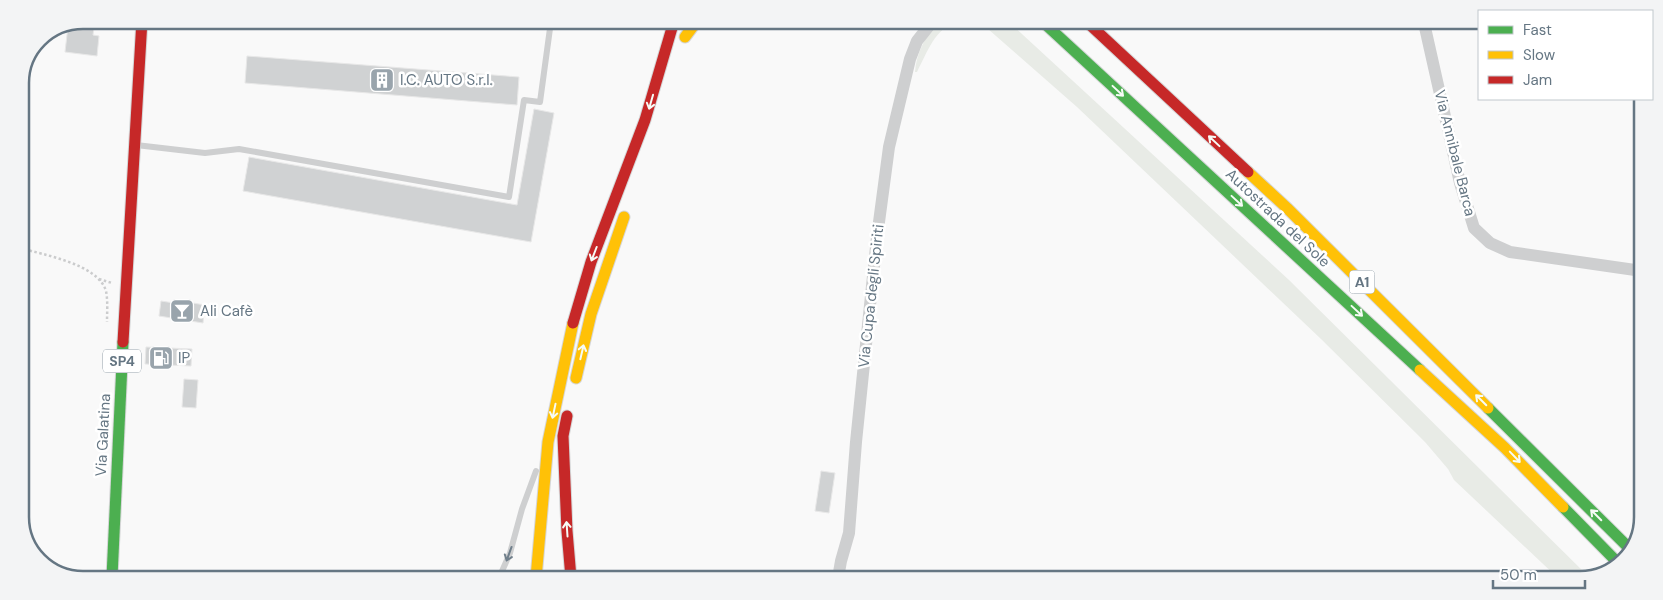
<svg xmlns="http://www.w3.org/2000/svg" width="1663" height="600" font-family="'DM Sans',sans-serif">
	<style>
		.green { fill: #e8ebe6 }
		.building { fill: #d0d2d3; stroke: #e8e8e8 }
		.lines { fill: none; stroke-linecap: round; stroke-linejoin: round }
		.fast-casing { stroke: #d5d6d7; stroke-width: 13 }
		.slow-casing { stroke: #d5d6d7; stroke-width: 13 }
		.jam-casing { stroke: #d5d6d7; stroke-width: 13 }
		.path { stroke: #cbcccd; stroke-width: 2.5; stroke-dasharray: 2.5 2.5; stroke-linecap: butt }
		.lane { stroke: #cecfd0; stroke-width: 6 }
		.street { stroke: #cecfd0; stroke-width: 12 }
		.fast { stroke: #4caf50; stroke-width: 11 }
		.slow { stroke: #ffc107; stroke-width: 11 }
		.jam { stroke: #c62828; stroke-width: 11 }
		.oneway { stroke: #f6fbf6 }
		.oneway2 { stroke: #707f8b }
		.labels { text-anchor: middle; stroke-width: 5; stroke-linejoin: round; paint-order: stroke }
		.shield { fill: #fff; stroke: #939fa8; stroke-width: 1 }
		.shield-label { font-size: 14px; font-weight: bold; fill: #657683 }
		.poi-label { font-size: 15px; fill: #657683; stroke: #fff; text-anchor: start }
		.street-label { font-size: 15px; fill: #657683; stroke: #fff }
		.rim { fill: none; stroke: #657683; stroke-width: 2.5 }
	</style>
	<rect width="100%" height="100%" fill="#f9f9f9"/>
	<g class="green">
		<path d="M937,22H958C935,27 927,53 917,72H915C916,53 926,36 937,22Z"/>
		<polygon points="966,22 1009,22 1289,280 1589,577 1580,580 1560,580 1454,480 1448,469 1425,442 1321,339 1077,107 988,29"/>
	</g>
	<g class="building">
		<polygon points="83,20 95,20 93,35 99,36 97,56 65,52 68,26"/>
		<polygon points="247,56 519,77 517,105 245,83"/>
		<polygon points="534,109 554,113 531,242 243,191 249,157 517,205"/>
		<polygon points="174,300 205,305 203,323 159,316 161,301 174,303"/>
		<polygon points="146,347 192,349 191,366 145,364"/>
		<polygon points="184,379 198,380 196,408 182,407"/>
		<polygon points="821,471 835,473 829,513 815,511"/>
	</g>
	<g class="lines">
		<defs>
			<g id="fast">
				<polyline points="1043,22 1420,370"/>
				<polyline points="1488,408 1631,550"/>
				<polyline points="1563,507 1620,565"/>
				<polyline points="112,577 123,342"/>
			</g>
			<g id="slow">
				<polyline points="685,37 697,21"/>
				<polyline points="1248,172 1287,208 1488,408"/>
				<polyline points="1420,370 1505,448 1563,507"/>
				<polyline points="576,378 591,314 624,217"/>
				<polyline points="536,578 548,442 573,323"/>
			</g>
			<g id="jam">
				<polyline points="1087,22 1248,172"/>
				<polyline points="573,323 591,262 645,120 674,21"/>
				<polyline points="123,342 142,20"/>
				<polyline points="567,416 563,436 567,531 571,578"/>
			</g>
		</defs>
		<use href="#fast" class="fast-casing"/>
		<use href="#slow" class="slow-casing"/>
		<use href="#jam" class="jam-casing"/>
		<g class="path">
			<path d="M20,248C44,255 98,264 106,291C108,301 107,312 107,322"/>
			<polyline points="99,279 112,283"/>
		</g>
		<g class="lane">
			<polyline points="136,145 205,153 239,149 509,197 524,100 540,102 551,21"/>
			<polyline points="499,578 510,553 522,509 536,471"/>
		</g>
		<g class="street">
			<polyline points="1424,23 1460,183 1474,228 1490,243 1510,252 1642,271"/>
			<polyline points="838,578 841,561 849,533 856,442 877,237 889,147 910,59 917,41 932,22"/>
		</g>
		<use href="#fast" class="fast"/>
		<use href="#slow" class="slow"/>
		<use href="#jam" class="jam"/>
	</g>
	<defs><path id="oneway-shaft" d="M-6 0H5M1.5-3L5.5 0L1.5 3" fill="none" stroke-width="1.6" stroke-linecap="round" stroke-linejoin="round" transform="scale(1.25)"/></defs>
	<g class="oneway">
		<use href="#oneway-shaft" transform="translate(1118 91) rotate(43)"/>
		<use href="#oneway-shaft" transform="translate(651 102) rotate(106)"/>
		<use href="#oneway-shaft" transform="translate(1214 141) rotate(-137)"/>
		<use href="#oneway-shaft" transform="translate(1237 201) rotate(43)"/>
		<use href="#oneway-shaft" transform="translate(594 254) rotate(111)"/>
		<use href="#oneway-shaft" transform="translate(1357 311) rotate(43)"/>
		<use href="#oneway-shaft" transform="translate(582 352) rotate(-77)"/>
		<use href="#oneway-shaft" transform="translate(1481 400) rotate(-135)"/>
		<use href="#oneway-shaft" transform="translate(554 411) rotate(102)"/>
		<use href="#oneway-shaft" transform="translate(1515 457) rotate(46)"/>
		<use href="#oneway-shaft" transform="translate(1596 515) rotate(-135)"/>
		<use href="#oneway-shaft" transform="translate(567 529) rotate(-94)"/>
	</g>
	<use class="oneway2" href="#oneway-shaft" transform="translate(509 554) rotate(110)"/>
	<defs>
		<symbol id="building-square" viewBox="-11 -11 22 22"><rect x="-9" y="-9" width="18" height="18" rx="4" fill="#99a4ac" stroke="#fff"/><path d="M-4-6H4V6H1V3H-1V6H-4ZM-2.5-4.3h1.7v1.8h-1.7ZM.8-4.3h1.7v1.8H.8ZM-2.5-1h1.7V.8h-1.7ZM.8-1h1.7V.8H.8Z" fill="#fff"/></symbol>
		<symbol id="bar-square" viewBox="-11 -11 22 22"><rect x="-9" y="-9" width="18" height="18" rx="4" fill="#99a4ac" stroke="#fff"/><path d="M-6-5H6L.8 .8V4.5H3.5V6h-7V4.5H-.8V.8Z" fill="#fff"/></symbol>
		<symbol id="fuel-square" viewBox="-11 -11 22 22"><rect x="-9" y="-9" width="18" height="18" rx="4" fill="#99a4ac" stroke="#fff"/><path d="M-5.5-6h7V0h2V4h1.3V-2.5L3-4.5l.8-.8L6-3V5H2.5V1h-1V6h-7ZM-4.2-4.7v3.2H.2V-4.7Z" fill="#fff"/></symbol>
	</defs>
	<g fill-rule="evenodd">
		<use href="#building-square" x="368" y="66" width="28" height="28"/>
		<use href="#bar-square" x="168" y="297" width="28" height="28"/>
		<use href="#fuel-square" x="147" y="344" width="28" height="28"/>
	</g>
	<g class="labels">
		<g class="shield">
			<rect x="1349.5" y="270.5" width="25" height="23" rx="4"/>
			<rect x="103" y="349.5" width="38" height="23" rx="4"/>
		</g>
		<g class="shield-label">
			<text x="1362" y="287">A1</text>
			<text x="122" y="366">SP4</text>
		</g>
		<g class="poi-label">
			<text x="400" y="85">I.C. AUTO S.r.l.</text>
			<text x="200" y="316">Ali Cafè</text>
			<text x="178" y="363">IP</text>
		</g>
		<g class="street-label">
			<text transform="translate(1455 153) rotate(76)" y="5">Via Annibale Barca</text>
			<text transform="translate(1278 218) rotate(43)" y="5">Autostrada del Sole</text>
			<text transform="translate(871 296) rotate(-84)" y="5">Via Cupa degli Spiriti</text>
			<text transform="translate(103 435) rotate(-87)" y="5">Via Galatina</text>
		</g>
	</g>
	<path d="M0 0H1663V600H0ZM83 29H1580A54 54 0 0 1 1634 83V517A54 54 0 0 1 1580 571H83A54 54 0 0 1 29 517V83A54 54 0 0 1 83 29Z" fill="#f3f4f5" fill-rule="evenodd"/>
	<path class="rim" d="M83 29H1580A54 54 0 0 1 1634 83V517A54 54 0 0 1 1580 571H83A54 54 0 0 1 29 517V83A54 54 0 0 1 83 29Z"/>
	<rect x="1478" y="10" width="175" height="90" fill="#ffffff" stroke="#c1c8cd"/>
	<rect x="1488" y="26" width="25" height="8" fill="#4caf50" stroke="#c1c8cd"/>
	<text x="1523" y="35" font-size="15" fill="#657683">Fast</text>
	<rect x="1488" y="51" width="25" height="8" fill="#ffc107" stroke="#c1c8cd"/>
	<text x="1523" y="60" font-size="15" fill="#657683">Slow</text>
	<rect x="1488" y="76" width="25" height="8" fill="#c62828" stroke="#c1c8cd"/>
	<text x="1523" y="85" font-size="15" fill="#657683">Jam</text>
	<path d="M1493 580v8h92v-8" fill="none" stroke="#657683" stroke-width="2.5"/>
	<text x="1500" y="580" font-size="15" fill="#657683" stroke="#ffffff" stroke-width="4" paint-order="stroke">50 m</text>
</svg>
